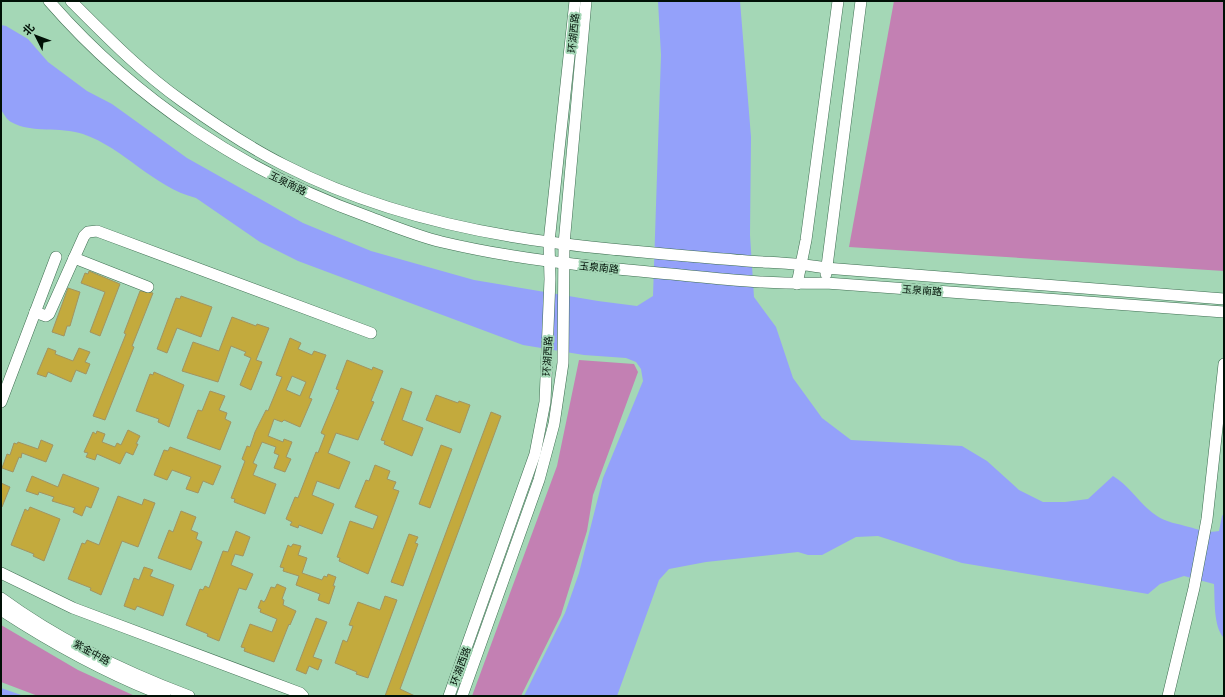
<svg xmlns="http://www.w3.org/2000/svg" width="1225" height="697" font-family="Lora,'Noto Sans SC',serif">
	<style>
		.green { fill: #c380b3 }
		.water { fill: #94a1fa }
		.building { fill: #c3aa3d; stroke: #a19462; fill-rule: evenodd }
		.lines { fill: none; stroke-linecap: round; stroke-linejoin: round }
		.minor-casing { stroke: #3e6e51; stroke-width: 12 }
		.minor { stroke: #fff; stroke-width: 11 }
		.labels { text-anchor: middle; stroke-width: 4; stroke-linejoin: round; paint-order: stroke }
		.street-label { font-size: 10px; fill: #011006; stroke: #a4d7b6 }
	</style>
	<rect width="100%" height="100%" fill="#a4d7b6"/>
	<g class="green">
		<polygon points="894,1 1224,1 1224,271 849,247"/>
		<polygon points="579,360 634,364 638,372 593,495 587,531 561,615 521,696 472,696 557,466"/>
		<polygon points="1,625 78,670 135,696 38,696 1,682"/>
	</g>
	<g class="water">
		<path d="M658,1H740L751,137L750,235L754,297L776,327L793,378L822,418L851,440L962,446L987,461L1019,490L1043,502H1065L1088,499L1113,476C1130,486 1140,505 1157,516C1165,522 1179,524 1189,527C1200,530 1208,533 1219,531L1222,516L1224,513V638C1213,627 1215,598 1214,584L1184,576L1160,584L1148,594L962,563L878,536L856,537L822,555H808L798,552L706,562L669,569L659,580L617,696H524L565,613L579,573L603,478L643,381L641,369L636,362L626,358L584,355L523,345L298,261L260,242L196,198C153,187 124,148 83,134C59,126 33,134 11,122C7,120 4,114 1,110V25L6,26L28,39L48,62L87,91L112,104L187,158L303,223L371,251L474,280L598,301L637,306L653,296L661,55Z"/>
		<polygon points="1,688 24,696 1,696"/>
	</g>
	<g class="building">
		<polygon points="89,271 120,284 100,336 90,332 105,292 81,283 85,273 88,274"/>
		<polygon points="68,288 80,292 70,326 67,326 64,336 52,332"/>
		<polygon points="140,291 153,293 132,346 134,347 105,420 93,416 126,334 124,333"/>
		<polygon points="181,296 212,307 201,337 177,328 167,353 157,349 176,298 180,299"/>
		<polygon points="232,317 256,326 257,324 269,328 256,360 262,362 251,390 240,385 251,358 244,355 246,352 231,346 218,382 182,371 193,342 219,351"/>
		<path d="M290,338L301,343L298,349L312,355L314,351L326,355L309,398L312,399L300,427L284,420L282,422L274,419L268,436L283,442L284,439L292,442L286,457L291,459L285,472L274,468L279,455L274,453L276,447L262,442L253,463L257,465L253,475L276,484L265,514L234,502L235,499L231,498L245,461L242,459L247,446L250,447L255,432L266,410L268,411L282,377L276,375ZM292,376L306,382L300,396L286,390Z"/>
		<polygon points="48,348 56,351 55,354 73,361 79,348 90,352 85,362 90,364 86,374 76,370 71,382 48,372 46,377 37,374"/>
		<polygon points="347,360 372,370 373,367 383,371 371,401 374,402 358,440 336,433 328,453 350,462 339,489 317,481 312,495 334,504 322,534 299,525 298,528 290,525 292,522 286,519 295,497 298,498 316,452 318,453 325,435 321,433 339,390 336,389"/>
		<polygon points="154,372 184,385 169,427 158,422 159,419 136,411 150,374 153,375"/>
		<polygon points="401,388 412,392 402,420 423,428 412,456 384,444 385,441 381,440"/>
		<polygon points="210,391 225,396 219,410 227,413 225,419 231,422 220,450 187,438 198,410 202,411"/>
		<polygon points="436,395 458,403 459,401 470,405 460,433 426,420"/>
		<polygon points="491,412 501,416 400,689 415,696 385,696"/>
		<polygon points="128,430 140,436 136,444 138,444 133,455 126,452 120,464 97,454 95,460 86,457 88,453 84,452 93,432 96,434 97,431 105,434 102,442 115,447 117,443 121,445"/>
		<polygon points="41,440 53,445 46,462 22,453 21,458 19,457 13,472 2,468 7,454 10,455 14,443 17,444 18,442 38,449"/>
		<polygon points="441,445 452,449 430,508 419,504"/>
		<polygon points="170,447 221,466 213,485 203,481 198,493 186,489 191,477 172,470 167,480 154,475 164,450 168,451"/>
		<polygon points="375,465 390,471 387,479 396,482 393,489 399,491 368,574 339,561 340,558 337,557 350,521 373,529 378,516 355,507 366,480 369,481"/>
		<polygon points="63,474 99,488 91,508 86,506 82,516 73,512 75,508 52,501 54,497 39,492 38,495 26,491 32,476 58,487"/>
		<polygon points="1,483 10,487 2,507 1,507"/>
		<polygon points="118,496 142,505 144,499 155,503 138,547 122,541 101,595 90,590 91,588 68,579 82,543 85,544 87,540 99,545"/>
		<polygon points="30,507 60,519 44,561 33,556 34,554 11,545 25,509 28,511"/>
		<polygon points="181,511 196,517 191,530 198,533 196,539 202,542 191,570 158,558 169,530 173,532"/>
		<polygon points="236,531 250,537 243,556 235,554 231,565 253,574 246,590 239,588 219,641 207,636 208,634 186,625 200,589 203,590 205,586 209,588 223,551 228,552"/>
		<polygon points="409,534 418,537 415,543 418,544 403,586 391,582"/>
		<polygon points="293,544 301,546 298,555 307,558 302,573 322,580 324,576 327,577 328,574 336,577 333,586 335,586 329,604 318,600 320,594 296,585 299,576 283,571 284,568 280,567 288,545 291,547"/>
		<polygon points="144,567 153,570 150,576 174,585 163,616 137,606 135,610 124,606 134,578 139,580"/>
		<polygon points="277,584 286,588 282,599 284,600 283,605 296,611 290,625 289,624 274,662 244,651 245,648 241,647 250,624 272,632 277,619 260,612 261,609 258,608 261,600 264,602 266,599 271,587 275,588"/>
		<polygon points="385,596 397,600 368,678 356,674 357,672 335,663 343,640 347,642 353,626 349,625 358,602 380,610"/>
		<polygon points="316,618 327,622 313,657 322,660 318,670 309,666 306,674 296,670"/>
	</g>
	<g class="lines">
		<defs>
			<g id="minor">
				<path d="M49,1C135,100 246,173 369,217C393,226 417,236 442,242C514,259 585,266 659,273C714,278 770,285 826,283L1224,312"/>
				<path d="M71,1C106,36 141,72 182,101C214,124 248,147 284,165C366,207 458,230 549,242C615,251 681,255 747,261C774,263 799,263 825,268L1224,299"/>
				<polyline points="74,258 148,287"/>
				<polyline points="826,274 861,1"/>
				<polyline points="797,284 806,240 838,1"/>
				<polyline points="35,312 46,316 49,314 84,236 88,232 97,231 371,333"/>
				<polyline points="1,402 56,257"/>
				<polyline points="1,573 73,608 300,693 303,696"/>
				<path d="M1,598C57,639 125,672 189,696"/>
				<path d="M1,610C53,644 108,674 165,696"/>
				<polyline points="449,696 535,454 545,402 550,279 549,242 575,1"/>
				<polyline points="462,696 539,480 554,424 563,363 564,244 586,1"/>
				<polyline points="1168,696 1194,588 1207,519 1224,364"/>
			</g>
		</defs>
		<use href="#minor" class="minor-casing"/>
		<use href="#minor" class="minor"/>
	</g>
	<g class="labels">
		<g class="street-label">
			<text transform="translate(573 33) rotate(-84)" y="4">环湖西路</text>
			<text transform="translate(288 183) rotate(26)" y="4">玉泉南路</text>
			<text transform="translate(599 267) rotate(6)" y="4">玉泉南路</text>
			<text transform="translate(922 290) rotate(4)" y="4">玉泉南路</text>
			<text transform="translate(547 356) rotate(-87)" y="4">环湖西路</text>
			<text transform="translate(92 652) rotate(29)" y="4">紫金中路</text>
			<text transform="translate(460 666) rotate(-70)" y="4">环湖西路</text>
		</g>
	</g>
	<rect width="1225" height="697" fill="none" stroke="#011006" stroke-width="4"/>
	<g transform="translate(36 36) rotate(312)" stroke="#a4d7b6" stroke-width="3" paint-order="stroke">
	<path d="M0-3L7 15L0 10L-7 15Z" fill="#011006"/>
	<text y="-6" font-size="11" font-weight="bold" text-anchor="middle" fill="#011006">北</text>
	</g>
</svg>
